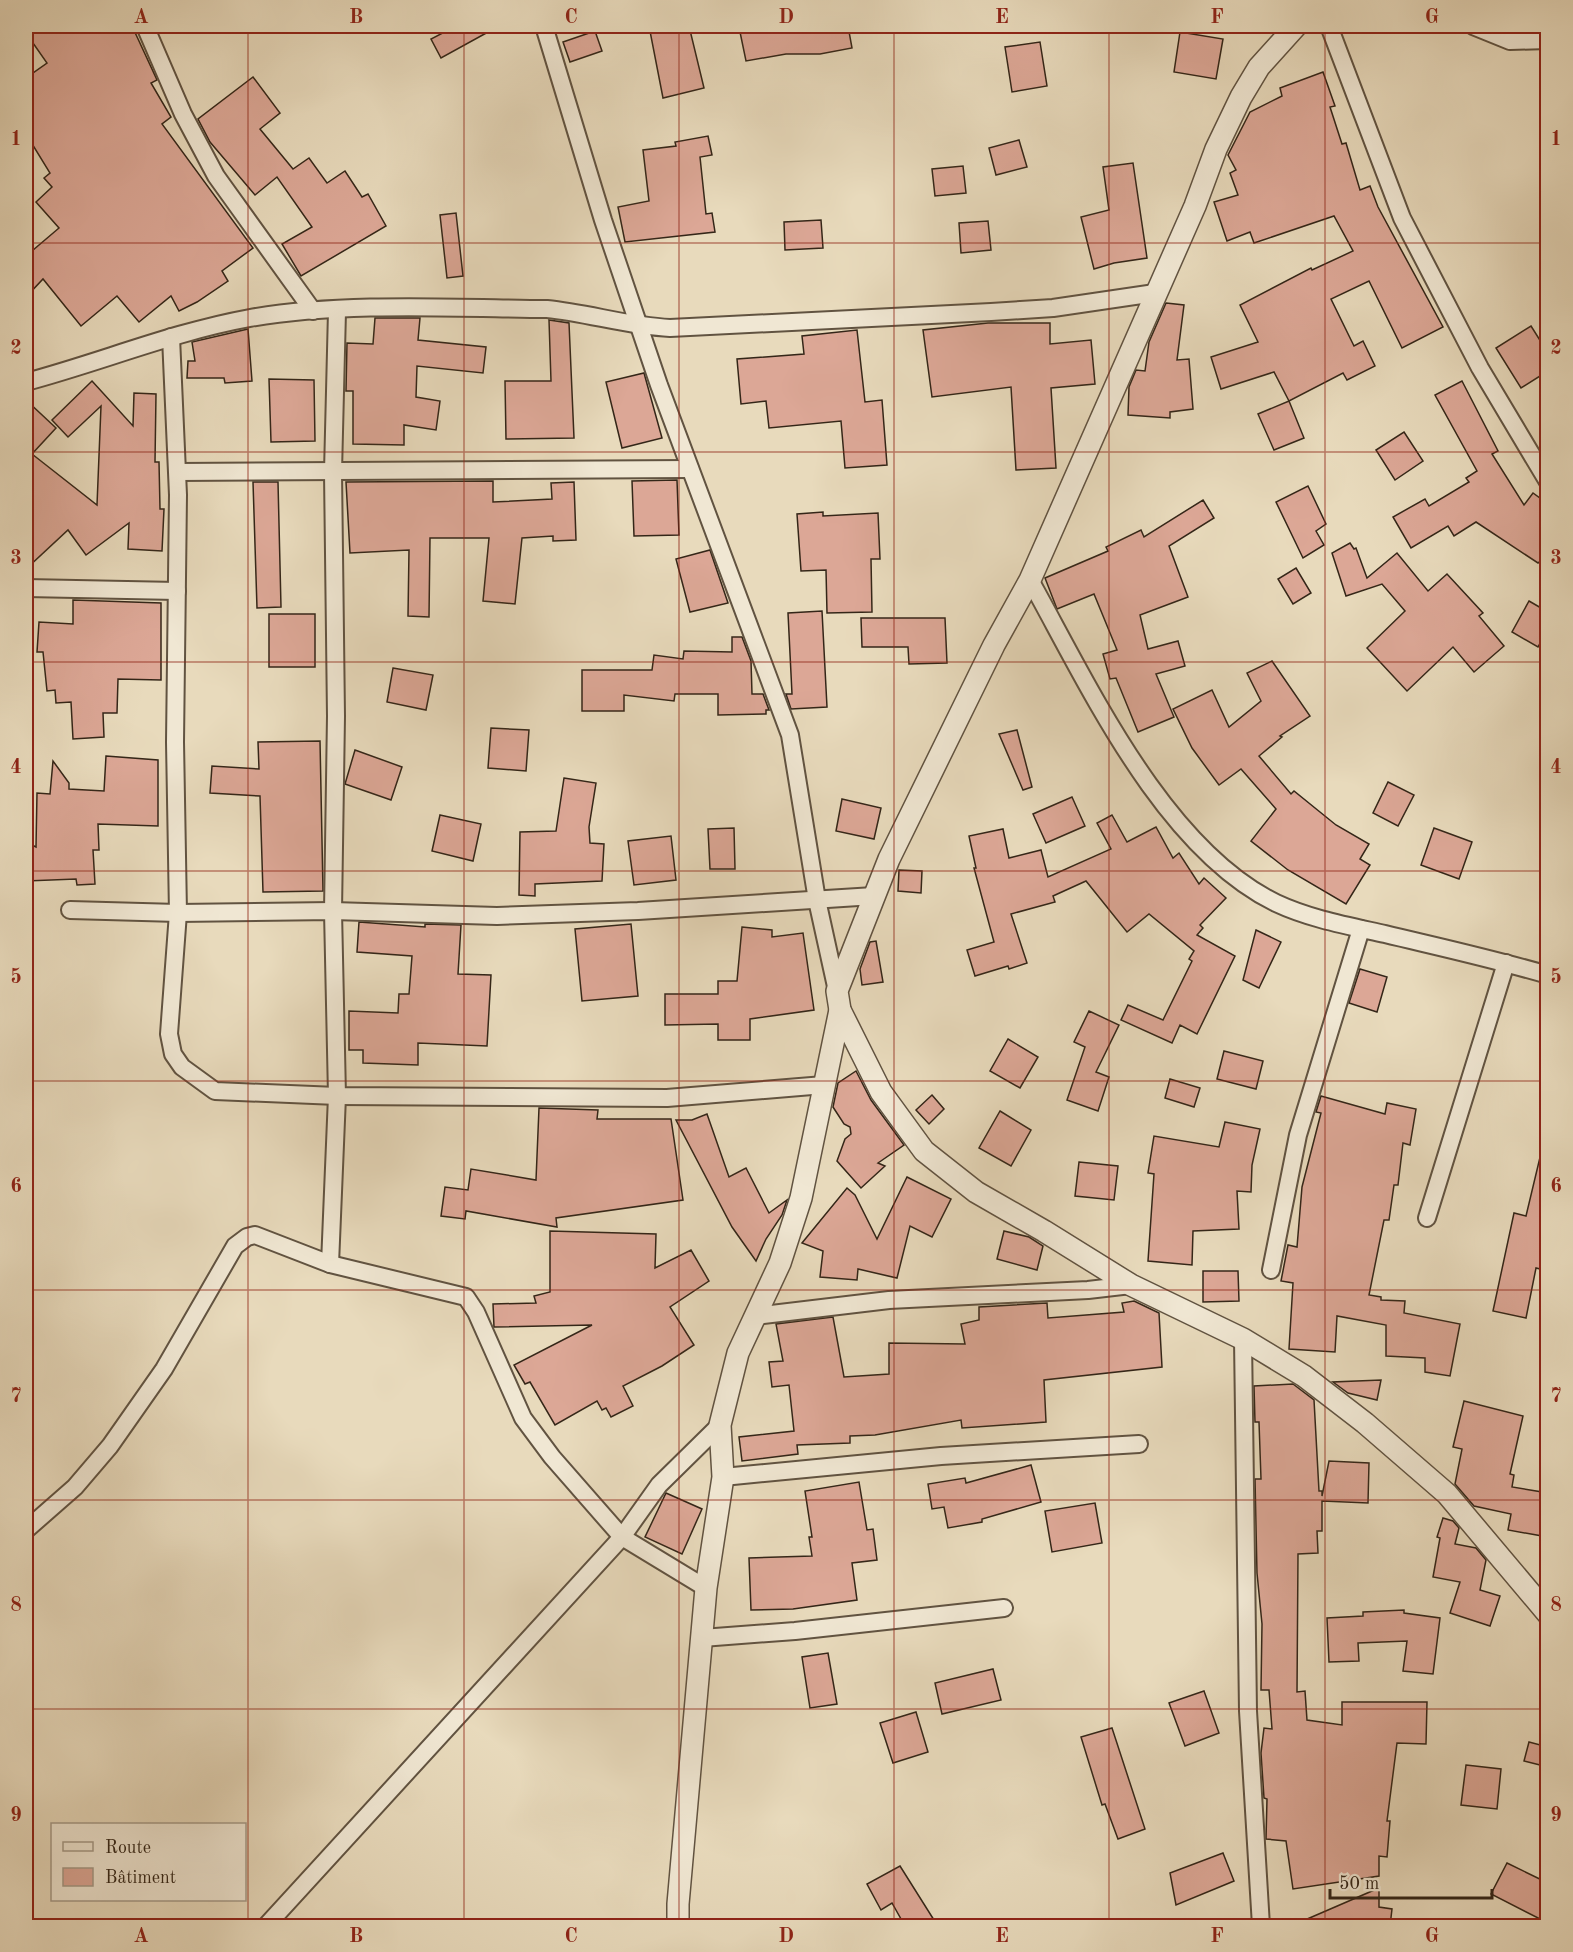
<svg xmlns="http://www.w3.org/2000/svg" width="1573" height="1952" font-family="'Old Standard TT',serif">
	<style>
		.building { fill: #dca796; stroke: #342618; stroke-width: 1.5 }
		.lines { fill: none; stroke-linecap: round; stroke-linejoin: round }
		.minor-casing { stroke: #615341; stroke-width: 20 }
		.tertiary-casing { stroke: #615341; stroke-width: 24 }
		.minor { stroke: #f0e7d3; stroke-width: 16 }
		.tertiary { stroke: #f0e7d3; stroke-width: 21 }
		.grid { fill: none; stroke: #8f2418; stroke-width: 1.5; stroke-opacity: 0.55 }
		.neatline { fill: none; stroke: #8f2418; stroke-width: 2 }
		.grid-label { font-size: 20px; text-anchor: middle; font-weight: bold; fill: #8f2418 }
	</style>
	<rect width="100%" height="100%" fill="#e8dabc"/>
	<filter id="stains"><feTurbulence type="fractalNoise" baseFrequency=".00333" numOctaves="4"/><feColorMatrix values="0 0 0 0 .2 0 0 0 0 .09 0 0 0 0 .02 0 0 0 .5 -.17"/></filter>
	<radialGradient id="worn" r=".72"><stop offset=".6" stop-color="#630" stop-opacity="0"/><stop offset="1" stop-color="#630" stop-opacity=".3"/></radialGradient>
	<g class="building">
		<polygon points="33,26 132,26 157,80 151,83 171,117 162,124 253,248 222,271 228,281 197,302 179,311 171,296 139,322 117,296 81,326 43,279 26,297 26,256 59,228 36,202 52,187 44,178 50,173 26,134 26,78 47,63 26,33"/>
		<polygon points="456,26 499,26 441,58 431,39"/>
		<polygon points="649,26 689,26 704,88 663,98"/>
		<polygon points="772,26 848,26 852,48 820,54 786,54 746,61 740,32"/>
		<polygon points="595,31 602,51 570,62 563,42"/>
		<polygon points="1180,32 1223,39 1216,79 1174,72"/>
		<polygon points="1040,42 1047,86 1012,92 1005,47"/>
		<polygon points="1323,72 1335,106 1330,107 1342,144 1346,143 1360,190 1370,186 1378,207 1443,327 1402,348 1369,281 1331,299 1354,346 1363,341 1375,366 1347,380 1343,373 1289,401 1274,372 1221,389 1211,357 1258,342 1240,305 1311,268 1312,270 1353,251 1334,216 1254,243 1250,232 1227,241 1214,202 1238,195 1230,173 1236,170 1228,155 1250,112 1282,96 1280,88"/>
		<polygon points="253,77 280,113 260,129 293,169 309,158 327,183 345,171 362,197 368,194 386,226 301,276 282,244 312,227 277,177 255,195 210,142 198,119"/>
		<polygon points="708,136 712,155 700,157 706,214 712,213 715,232 625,242 618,207 649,201 643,150 676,146 675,142"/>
		<polygon points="1019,140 1027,167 996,175 989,148"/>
		<polygon points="1133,163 1147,258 1114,263 1094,269 1081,217 1109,210 1103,167"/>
		<polygon points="963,166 966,193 935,196 932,169"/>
		<polygon points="456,213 463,276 447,278 440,215"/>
		<polygon points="821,220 823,248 785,250 784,222"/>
		<polygon points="988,221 991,250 961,253 959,223"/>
		<polygon points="1166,303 1184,305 1177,360 1189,359 1193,409 1170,412 1170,418 1128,415 1129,387 1136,370 1145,371 1149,342"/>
		<polygon points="375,318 420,318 418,340 486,347 483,373 417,366 416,397 440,401 436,430 404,425 404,445 353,444 353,391 346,391 347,343 373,344"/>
		<polygon points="549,320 569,323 574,438 506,439 505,381 551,381"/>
		<polygon points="988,323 1050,323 1050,344 1091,340 1095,384 1051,388 1056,468 1016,470 1011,387 932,397 923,330"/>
		<polygon points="1531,326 1548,353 1548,371 1521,388 1496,348"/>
		<polygon points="248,329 252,381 225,383 224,378 187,378 188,361 195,361 192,342"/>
		<polygon points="857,330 865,402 882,400 887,465 845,468 841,421 769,428 766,401 741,404 737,359 804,354 802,336"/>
		<polygon points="644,373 662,438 622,448 606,382"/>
		<polygon points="269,379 314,380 315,441 271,442"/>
		<polygon points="92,381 133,426 134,393 156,394 155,462 159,462 160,509 164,509 162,551 128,549 129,523 86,555 68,530 26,569 26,400 56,428 32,454 97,505 101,406 68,437 52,420"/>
		<polygon points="1462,381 1498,451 1492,454 1524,505 1533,493 1548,504 1548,554 1538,563 1476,522 1454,536 1448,526 1411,548 1393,517 1425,499 1429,506 1469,482 1466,478 1477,471 1435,395"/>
		<polygon points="1289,401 1304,438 1274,450 1258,414"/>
		<polygon points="1404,432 1423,461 1395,480 1376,450"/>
		<polygon points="677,480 679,535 634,536 632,481"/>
		<polygon points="493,481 493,502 552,499 551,483 574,482 576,540 553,541 553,536 522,538 515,604 483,601 489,538 430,538 429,617 408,616 409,550 350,553 346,482"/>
		<polygon points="253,482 278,482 281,607 257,608"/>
		<polygon points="1308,486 1326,524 1316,531 1324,545 1303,558 1276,502"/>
		<polygon points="1203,500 1214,518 1169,546 1188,597 1140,615 1148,649 1178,641 1185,666 1156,674 1174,717 1138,732 1116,678 1110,679 1103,654 1117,650 1094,594 1057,609 1045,578 1108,551 1106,547 1141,530 1144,537"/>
		<polygon points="823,512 823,516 878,513 880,559 871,559 872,612 827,613 826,570 801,571 797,514"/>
		<polygon points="1350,543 1354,549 1356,548 1367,578 1397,553 1428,591 1447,574 1483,613 1479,616 1504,646 1474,672 1453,647 1407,691 1367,648 1405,611 1382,584 1346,596 1332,553"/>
		<polygon points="710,550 728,603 690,612 676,559"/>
		<polygon points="1296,568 1311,593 1293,604 1278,579"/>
		<polygon points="73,600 161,603 161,680 118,679 117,713 103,713 104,737 73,739 71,702 56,703 55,690 47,691 43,652 37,652 39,622 73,624"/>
		<polygon points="1529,601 1548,612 1548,630 1538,647 1512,632"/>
		<polygon points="822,611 827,707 791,709 786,694 792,694 788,613"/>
		<rect x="269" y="614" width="46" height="53"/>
		<polygon points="861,618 945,618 947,663 909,664 908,647 862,647"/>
		<polygon points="732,637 742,637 751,661 752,694 763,694 769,710 766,710 766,714 718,715 718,694 675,694 674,701 624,695 624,711 582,711 582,670 652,670 654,655 683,659 684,651 732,652"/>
		<polygon points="1272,661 1310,716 1280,736 1282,737 1259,756 1291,794 1294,791 1336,825 1369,844 1360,859 1370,865 1346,904 1288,870 1251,841 1276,809 1241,769 1219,785 1192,748 1173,709 1212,690 1229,727 1261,701 1247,673"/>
		<polygon points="393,668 433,675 426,710 387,702"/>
		<polygon points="491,728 529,730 526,771 488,768"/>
		<polygon points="1017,730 1032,787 1023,790 999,734"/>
		<polygon points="320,741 323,891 263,892 260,796 210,793 212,766 259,769 258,742"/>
		<polygon points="355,750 402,767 391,800 345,784"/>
		<polygon points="106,756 158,760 158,826 98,824 99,850 93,850 95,884 77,885 76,879 26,881 26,842 36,847 37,793 50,794 53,761 69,783 69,789 104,791"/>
		<polygon points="564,778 596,783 589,827 590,843 604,844 602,881 535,884 535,896 519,895 520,832 556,831"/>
		<polygon points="1388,782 1414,795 1398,826 1373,813"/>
		<polygon points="1072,797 1085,826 1046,843 1033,814"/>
		<polygon points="842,799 881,808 874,839 836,831"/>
		<polygon points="440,815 481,824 473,861 432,851"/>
		<polygon points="1112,815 1127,842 1156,827 1173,858 1179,853 1199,884 1204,878 1226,898 1200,925 1203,928 1197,935 1235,956 1197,1034 1180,1025 1172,1043 1121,1020 1128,1005 1163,1020 1192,961 1189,959 1194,951 1149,914 1127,932 1086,881 1053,896 1055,902 1011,914 1027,963 1009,969 1008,966 975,976 967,950 994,942 974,868 976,868 969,836 1003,829 1009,858 1041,850 1048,877 1111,849 1097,823"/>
		<polygon points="734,828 735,869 710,869 708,829"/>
		<polygon points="1434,828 1472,842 1459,879 1421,865"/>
		<polygon points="671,836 676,880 634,885 628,841"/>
		<polygon points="899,870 922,871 921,893 898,891"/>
		<polygon points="359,922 425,927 425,924 461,925 458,974 491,975 487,1046 418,1043 418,1065 363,1063 363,1050 349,1050 349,1011 398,1013 399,994 409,994 412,956 357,952"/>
		<polygon points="631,924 638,996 582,1001 575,929"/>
		<polygon points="742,927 772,930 772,937 803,933 814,1010 750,1019 750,1040 718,1040 718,1024 665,1025 665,994 718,994 718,981 737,981"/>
		<polygon points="1256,930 1281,942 1259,988 1243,980"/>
		<polygon points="876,941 883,982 862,985 860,969 870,942"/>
		<polygon points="1360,969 1387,977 1377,1012 1349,1003"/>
		<polygon points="1089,1011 1119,1025 1096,1072 1109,1077 1098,1111 1067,1100 1085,1047 1074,1042"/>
		<polygon points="1008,1039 1038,1057 1020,1088 990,1071"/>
		<polygon points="1224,1051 1263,1061 1256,1089 1217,1079"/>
		<polygon points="856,1071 871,1100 904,1145 878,1163 885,1166 861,1188 837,1161 845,1139 851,1134 850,1127 844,1124 833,1107 838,1083"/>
		<polygon points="1170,1079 1200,1088 1194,1107 1165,1098"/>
		<polygon points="932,1095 944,1109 929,1124 916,1110"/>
		<polygon points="1321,1096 1385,1114 1387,1103 1416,1109 1410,1145 1403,1143 1398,1185 1394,1185 1389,1220 1384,1220 1369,1295 1381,1297 1381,1300 1405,1301 1404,1313 1460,1324 1450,1376 1425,1372 1425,1358 1386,1356 1386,1325 1337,1316 1335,1352 1289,1349 1293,1283 1281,1281 1288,1245 1297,1247 1302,1187 1321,1113 1316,1112"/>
		<polygon points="539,1108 598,1110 597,1119 671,1119 683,1200 556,1218 557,1227 466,1211 465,1219 441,1216 445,1187 468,1190 471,1169 536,1180"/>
		<polygon points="1000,1111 1031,1130 1011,1166 979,1148"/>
		<polygon points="707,1114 729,1177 746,1168 769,1213 787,1200 782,1215 766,1239 756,1261 732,1227 676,1120 692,1120"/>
		<polygon points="1225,1122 1260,1129 1252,1165 1251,1192 1237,1191 1239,1229 1193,1231 1192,1265 1148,1261 1154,1174 1148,1173 1154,1136 1219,1147"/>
		<polygon points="1541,1153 1548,1154 1548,1271 1536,1268 1526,1318 1493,1311 1514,1213 1526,1216"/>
		<polygon points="1079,1162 1118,1166 1114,1200 1075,1196"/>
		<polygon points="907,1177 951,1199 932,1237 910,1226 897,1278 858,1269 857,1280 820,1277 823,1251 802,1243 847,1188 855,1195 877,1239"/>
		<polygon points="550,1231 656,1234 655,1268 691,1250 709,1281 670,1307 694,1345 662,1366 623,1386 633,1406 611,1417 606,1408 602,1410 597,1401 555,1425 530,1382 525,1384 514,1365 592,1325 494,1327 493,1304 536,1303 534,1296 550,1292"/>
		<polygon points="1004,1231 1029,1237 1043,1246 1037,1270 997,1259"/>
		<polygon points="1203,1271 1238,1271 1239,1301 1203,1302"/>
		<polygon points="1134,1301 1159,1313 1162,1367 1044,1380 1046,1422 962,1428 961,1420 875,1435 850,1436 850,1443 797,1445 798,1454 742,1461 739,1437 794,1431 789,1385 772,1387 769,1362 783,1361 776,1324 833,1317 844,1377 889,1374 889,1343 965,1344 961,1324 979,1320 979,1307 1047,1303 1048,1318 1124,1312 1122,1303"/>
		<polygon points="1381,1380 1377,1400 1348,1393 1333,1382"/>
		<polygon points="1293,1384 1314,1400 1319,1491 1322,1491 1322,1496 1329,1461 1369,1463 1368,1503 1322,1501 1322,1531 1317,1531 1318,1553 1298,1554 1297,1692 1305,1691 1307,1720 1342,1725 1342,1702 1427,1702 1426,1744 1397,1743 1387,1821 1390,1821 1387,1857 1379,1856 1379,1876 1293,1889 1286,1841 1266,1839 1267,1799 1264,1798 1261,1753 1264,1728 1272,1729 1269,1690 1261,1690 1262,1624 1257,1573 1255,1479 1261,1479 1259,1422 1255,1422 1254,1386"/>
		<polygon points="1464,1401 1523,1416 1510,1474 1514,1475 1512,1487 1548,1493 1548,1537 1508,1530 1511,1514 1474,1506 1455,1484 1462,1449 1453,1447"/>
		<polygon points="1031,1465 1041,1502 982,1519 982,1522 948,1528 944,1507 932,1509 928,1484 965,1478 966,1483"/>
		<polygon points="859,1482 867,1530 873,1529 877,1560 852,1563 857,1600 793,1609 751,1610 749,1558 812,1556 809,1537 812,1537 805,1491"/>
		<polygon points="666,1493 702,1509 682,1554 645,1537"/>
		<polygon points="1095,1503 1102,1543 1052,1552 1045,1511"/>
		<polygon points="1443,1518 1453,1521 1459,1528 1455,1544 1476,1548 1486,1560 1480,1590 1500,1596 1490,1626 1450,1613 1460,1582 1433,1577 1440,1538 1437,1537"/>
		<polygon points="1404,1610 1404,1613 1440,1618 1433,1674 1403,1671 1407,1641 1358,1643 1359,1661 1329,1662 1327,1618 1363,1616 1363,1612"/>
		<polygon points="828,1653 837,1704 810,1708 802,1657"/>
		<polygon points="993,1669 1001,1700 942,1714 935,1683"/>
		<polygon points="1204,1691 1219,1733 1185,1746 1169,1703"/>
		<polygon points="916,1712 928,1752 893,1763 880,1723"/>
		<polygon points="1112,1728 1145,1829 1118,1839 1105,1804 1102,1805 1081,1737"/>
		<polygon points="1529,1742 1548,1747 1548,1767 1524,1761"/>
		<polygon points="1466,1765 1501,1769 1497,1809 1461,1805"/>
		<polygon points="1223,1853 1234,1881 1176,1905 1170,1873"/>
		<polygon points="1507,1863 1548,1883 1548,1923 1491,1894"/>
		<polygon points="900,1866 934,1920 922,1926 905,1926 892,1903 881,1910 867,1884"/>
		<polygon points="1379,1888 1379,1907 1392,1909 1390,1926 1291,1926"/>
	</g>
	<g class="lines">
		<defs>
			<g id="minor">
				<polyline points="145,26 183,114 216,176 313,311"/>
				<polyline points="544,26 603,220 659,385 790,735 817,900 837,991"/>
				<polyline points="1329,26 1402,218 1480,368 1548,482"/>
				<polyline points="1473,26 1510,41 1548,40"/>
				<polyline points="171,337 178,495 175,742 178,913 169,1034 173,1054 182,1067 215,1091 337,1096 667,1098 824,1085"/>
				<path d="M26,382C101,362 173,332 250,318C341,302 453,308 547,309C588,313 628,326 670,328L991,312L1053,308L1155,293"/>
				<polyline points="178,472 690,469"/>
				<path d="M1030,580C1089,686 1163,848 1276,903C1310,919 1349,926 1385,934C1439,947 1494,959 1548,975"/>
				<polyline points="26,588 177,591"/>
				<polyline points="70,910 178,913 333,911 497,916 638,911 874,896"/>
				<polyline points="1427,1218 1506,963"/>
				<polyline points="330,1264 337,1096 333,911 336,716 333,472 337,311"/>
				<polyline points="1271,1270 1298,1135 1361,929"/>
				<polyline points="755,1316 889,1300 1088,1290 1131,1285"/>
				<polyline points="1243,1339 1248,1711 1261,1926"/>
				<polyline points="723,1477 941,1456 1139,1444"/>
				<polyline points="26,1530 75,1487 110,1446 164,1369 235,1246 247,1237 255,1235 330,1264 466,1297 476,1312 523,1418 552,1457 622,1537 706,1588"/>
				<polyline points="702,1638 795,1631 1004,1608"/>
				<polyline points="266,1926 622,1537 659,1485 720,1425"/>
			</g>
			<g id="tertiary">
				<polyline points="1296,26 1259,67 1241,97 1216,149 1195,206 1030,580 994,645 889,859 837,991 840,1010 881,1092 924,1151 976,1192 1044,1231 1131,1285 1243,1339 1304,1376 1365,1423 1447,1494 1548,1614"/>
				<polyline points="678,1926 678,1904 706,1588 723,1477 720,1425 738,1353 780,1263 801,1198 840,1010"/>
			</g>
		</defs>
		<use href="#minor" class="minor-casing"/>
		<use href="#tertiary" class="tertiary-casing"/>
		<use href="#minor" class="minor"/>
		<use href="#tertiary" class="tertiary"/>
	</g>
	<path class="grid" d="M248,26V1926M464,26V1926M679,26V1926M894,26V1926M1109,26V1926M1325,26V1926M26,243H1548M26,452H1548M26,662H1548M26,871H1548M26,1081H1548M26,1290H1548M26,1500H1548M26,1709H1548"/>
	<rect width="1573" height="1952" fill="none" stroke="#e8dabc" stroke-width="66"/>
	<rect x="51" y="1823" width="195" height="78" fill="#f0e7d3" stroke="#a59a88" stroke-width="1.5"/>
	<rect x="63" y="1842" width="30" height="9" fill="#f0e7d3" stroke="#a59a88" stroke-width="1.5"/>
	<text x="105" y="1853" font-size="18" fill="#342618">Route</text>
	<rect x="63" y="1868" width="30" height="18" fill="#dca796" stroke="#a59a88" stroke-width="1.5"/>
	<text x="105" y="1883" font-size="18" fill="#342618">Bâtiment</text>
	<path d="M1330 1889v9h162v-9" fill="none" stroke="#342618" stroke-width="3"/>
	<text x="1339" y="1889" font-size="18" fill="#342618" stroke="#f0e7d3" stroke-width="4.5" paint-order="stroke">50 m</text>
	<rect x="33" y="33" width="1507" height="1886" class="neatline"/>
	<g class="grid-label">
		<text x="141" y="23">A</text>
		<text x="356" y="23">B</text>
		<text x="571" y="23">C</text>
		<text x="786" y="23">D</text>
		<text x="1002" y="23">E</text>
		<text x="1217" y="23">F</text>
		<text x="1432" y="23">G</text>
		<text x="16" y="145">1</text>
		<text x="1556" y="145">1</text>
		<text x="16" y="354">2</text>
		<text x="1556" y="354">2</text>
		<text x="16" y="564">3</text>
		<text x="1556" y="564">3</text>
		<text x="16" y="773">4</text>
		<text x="1556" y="773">4</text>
		<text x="16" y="983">5</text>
		<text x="1556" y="983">5</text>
		<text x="16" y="1192">6</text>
		<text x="1556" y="1192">6</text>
		<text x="16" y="1402">7</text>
		<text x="1556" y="1402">7</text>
		<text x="16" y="1611">8</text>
		<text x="1556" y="1611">8</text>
		<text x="16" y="1821">9</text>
		<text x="1556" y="1821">9</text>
		<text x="141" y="1942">A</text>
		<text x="356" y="1942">B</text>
		<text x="571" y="1942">C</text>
		<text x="786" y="1942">D</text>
		<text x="1002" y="1942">E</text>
		<text x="1217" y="1942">F</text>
		<text x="1432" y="1942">G</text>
	</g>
	<rect width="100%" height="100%" filter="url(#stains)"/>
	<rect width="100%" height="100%" fill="url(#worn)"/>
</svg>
